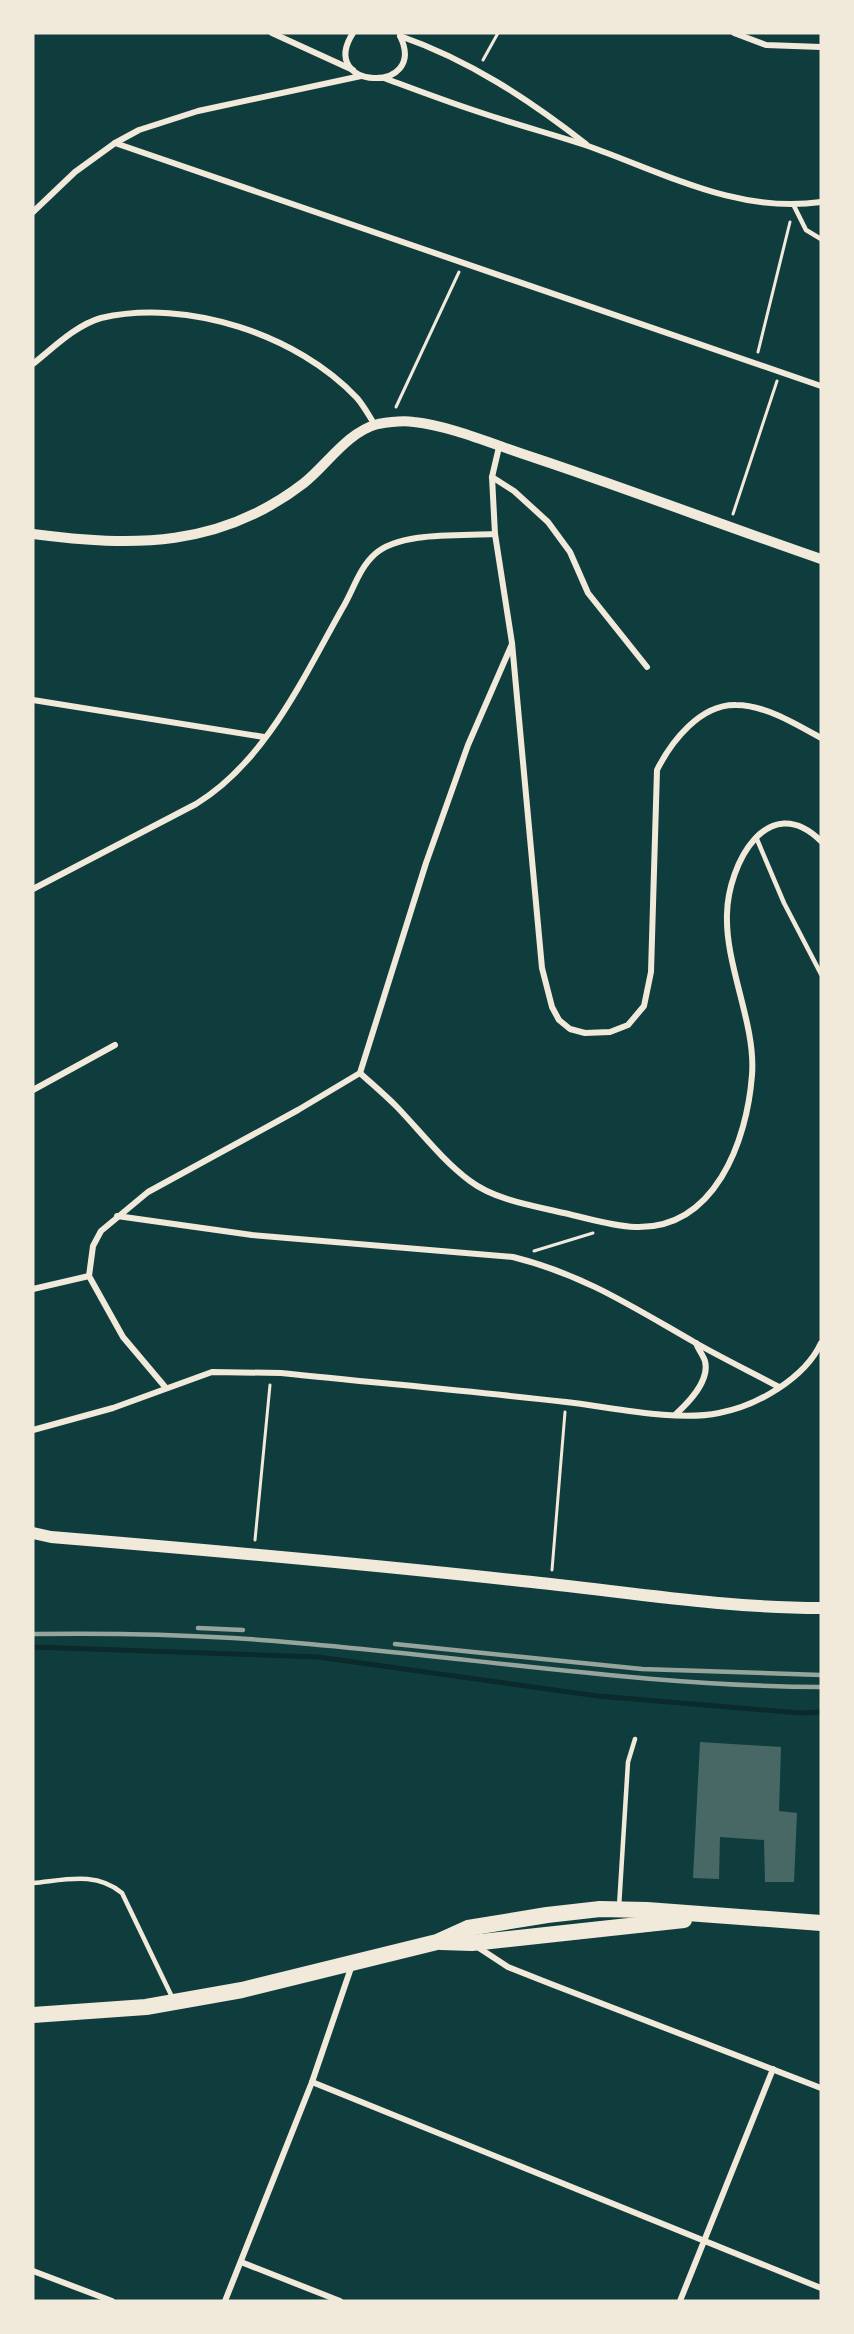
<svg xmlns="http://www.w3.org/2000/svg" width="854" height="2334" font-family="Rubik,sans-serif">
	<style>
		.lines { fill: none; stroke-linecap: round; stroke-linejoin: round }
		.stream { stroke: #0a2a2b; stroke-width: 5 }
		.building { fill: #486865 }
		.path { stroke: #f1e9da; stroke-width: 3 }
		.service { stroke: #f1e9da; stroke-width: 4.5 }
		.minor { stroke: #f1e9da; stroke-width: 6 }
		.tertiary { stroke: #f1e9da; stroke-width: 10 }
		.secondary { stroke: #f1e9da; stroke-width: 12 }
		.trunk { stroke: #f1e9da; stroke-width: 16 }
		.rail { stroke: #97a49c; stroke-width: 4.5 }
	</style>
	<rect width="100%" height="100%" fill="#0f3d3e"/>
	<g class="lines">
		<polyline class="stream" points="33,1647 318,1657 598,1696 800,1713 821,1712"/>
	</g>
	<polygon class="building" points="700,1742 781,1747 779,1811 797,1813 794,1882 765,1882 764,1840 720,1837 719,1879 693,1878"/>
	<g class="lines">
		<g class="path">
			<polyline points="483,60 498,33"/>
			<polyline points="758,352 790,222"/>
			<polyline points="396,407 459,272"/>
			<polyline points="733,514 777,381"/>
			<polyline points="534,1251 593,1233"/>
			<polyline points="255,1540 270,1385"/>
			<polyline points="552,1570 565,1412"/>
		</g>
		<g class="service">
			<polyline points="794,206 806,230 821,239"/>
			<polyline points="756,837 784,903 821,974"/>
			<path d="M33,1883C65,1880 96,1871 122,1893L173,1999"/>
			<polyline points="619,1907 628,1762 635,1739"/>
		</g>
		<g class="minor">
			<polyline points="272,33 353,70"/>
			<path d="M353,33C316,90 429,95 400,36"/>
			<polyline points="734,33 766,45 821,47"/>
			<path d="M400,36C469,60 528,99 586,144"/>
			<path d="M384,78C419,91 453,104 488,115C521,126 555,135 588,146C664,173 738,214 821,202"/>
			<polyline points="115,143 821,386"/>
			<polyline points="33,212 75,172 115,143 139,130 198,111 361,76"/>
			<path d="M33,364C53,348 76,325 101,318C187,298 298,335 357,398C364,406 369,416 375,425"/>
			<path d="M499,447L492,477L495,534L512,643L542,968L552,1007L559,1020L570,1029L585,1033L610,1032L628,1025L644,1006L651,972L657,770C671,742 700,704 736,705C765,705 796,724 821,738"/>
			<polyline points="492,477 514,491 548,522 570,552 588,593 647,667"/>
			<polyline points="33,700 264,737"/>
			<path d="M33,889L196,804C266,761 303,678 342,609C353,591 359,568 375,554C400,531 462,536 495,534"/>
			<path d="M360,1073C372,1084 385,1095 397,1107C421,1132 442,1160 470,1181C495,1200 534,1206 564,1213C587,1218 611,1226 635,1227C715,1230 747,1141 752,1075C756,1024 725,966 727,914C728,864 768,789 821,841"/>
			<polyline points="33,1090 115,1045"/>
			<path d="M117,1216L252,1235L513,1257C584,1275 631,1306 694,1342C722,1358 751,1372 779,1387"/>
			<polyline points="33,1289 89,1276"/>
			<polyline points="166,1388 123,1337 89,1276 93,1246 101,1231 148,1192 298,1110 360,1073 426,863 468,745 512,644"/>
			<path d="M676,1414C689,1402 710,1381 705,1361C703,1355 698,1349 696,1343"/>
			<path d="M33,1430L113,1408L212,1372L281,1373C376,1383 471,1391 566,1402C610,1407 676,1422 719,1413C757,1406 805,1378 821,1343"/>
			<polyline points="476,1946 508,1967 551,1984 821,2088"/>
			<polyline points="312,2082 821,2288"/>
			<polyline points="241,2262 340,2301"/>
			<polyline points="33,2271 112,2301"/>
			<polyline points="225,2301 312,2082 352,1965"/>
			<polyline points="680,2301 773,2069"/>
		</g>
		<path class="tertiary" d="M33,534C134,547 220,548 304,483C327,465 347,432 378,424C389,422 401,420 414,422C452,426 497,446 535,458C631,490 725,526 821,559"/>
		<path class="secondary" d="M33,1533L51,1537C209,1550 365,1564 522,1581C622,1591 721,1608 821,1608"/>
		<g class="trunk">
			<polyline points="441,1942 472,1943 684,1920"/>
			<polyline points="33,2015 146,2007 242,1990 437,1942 468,1928 547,1915 600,1909 647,1910 821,1923"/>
		</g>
		<g class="rail">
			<polyline points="198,1628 243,1630"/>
			<path d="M33,1634C100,1633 166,1634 233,1638C430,1650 623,1686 821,1687"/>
			<polyline points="395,1644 642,1669 821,1675"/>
		</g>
	</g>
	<rect width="854" height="2334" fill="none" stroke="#f1e9da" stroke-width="69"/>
</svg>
